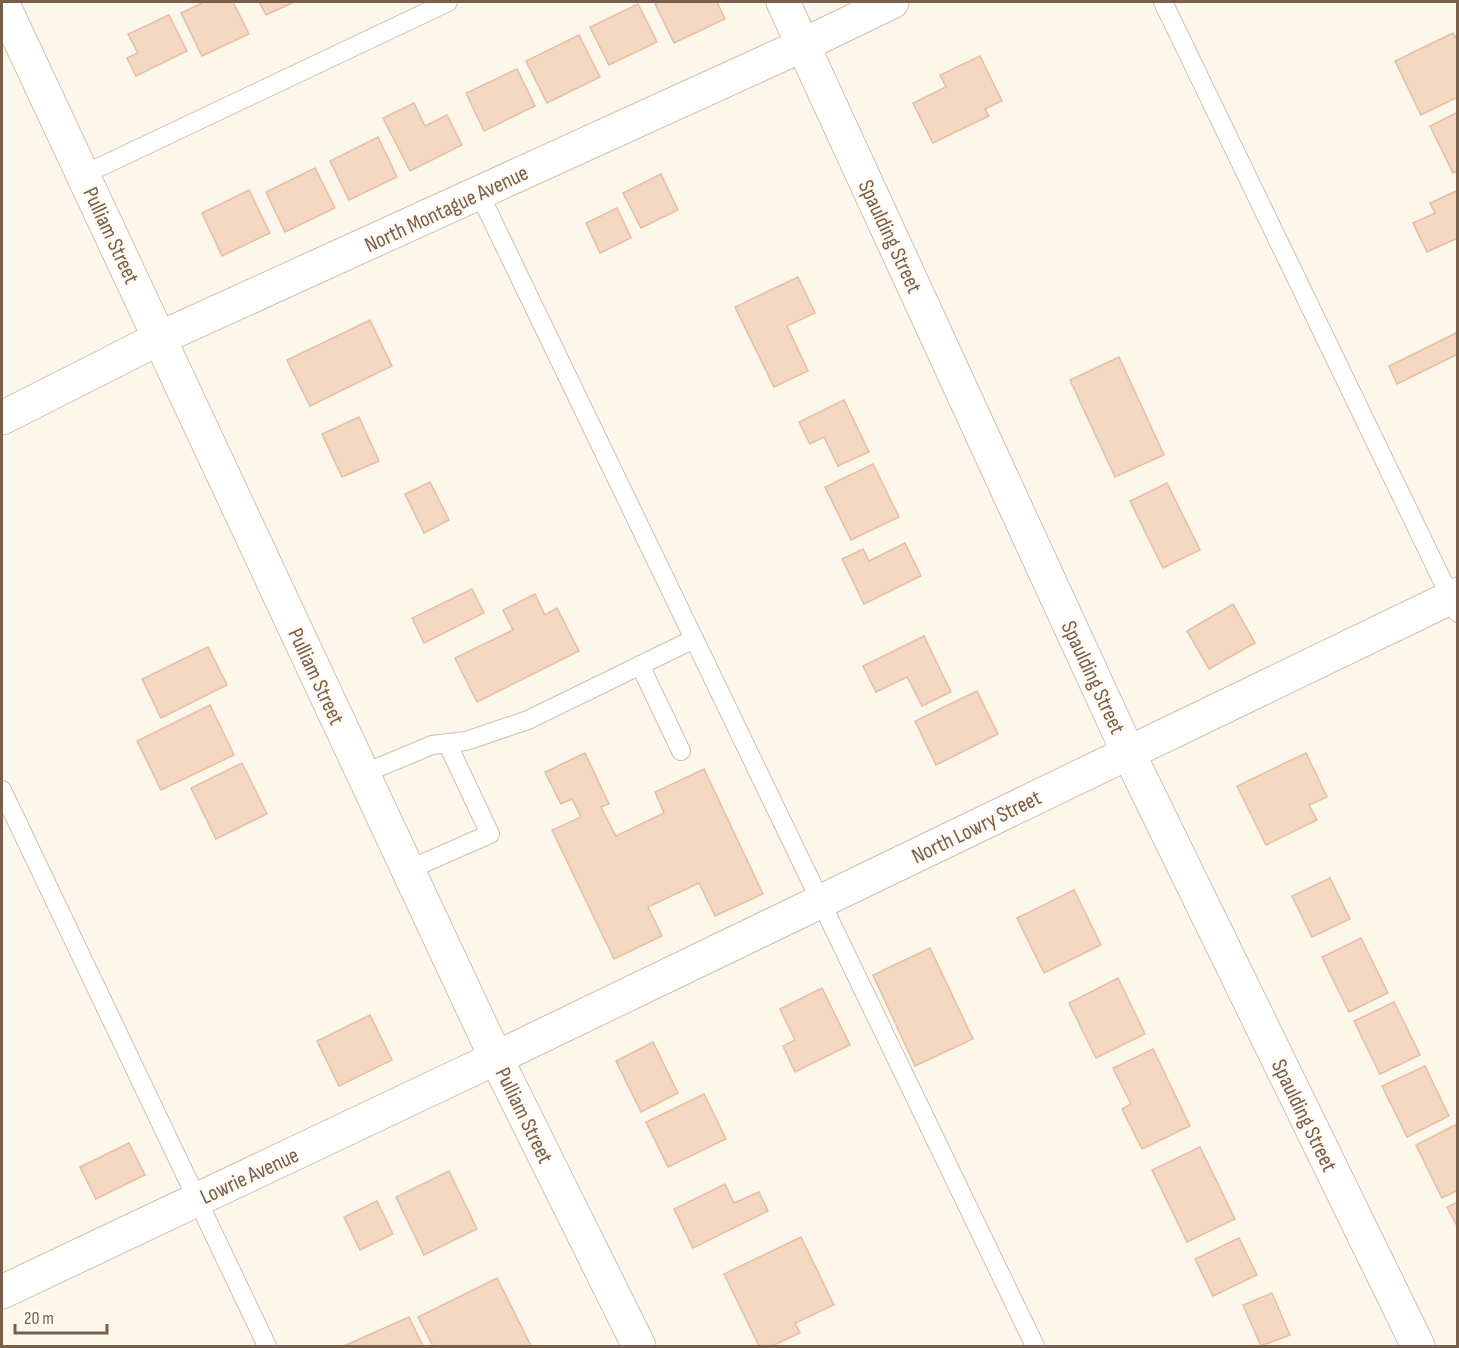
<svg xmlns="http://www.w3.org/2000/svg" width="1459" height="1348" font-family="'Sofia Sans Condensed',sans-serif">
	<style>
		.building { fill: #f3d7c1; stroke: #e6bea1; stroke-width: 1.5 }
		.lines { fill: none; stroke-linecap: round; stroke-linejoin: round }
		.lane-casing { stroke: #d0bfaf; stroke-width: 20 }
		.street-casing { stroke: #d0bfaf; stroke-width: 35 }
		.secondary-casing { stroke: #d3c0ad; stroke-width: 35 }
		.lane { stroke: #fff; stroke-width: 18 }
		.street { stroke: #fff; stroke-width: 33 }
		.secondary { stroke: #fff; stroke-width: 33 }
		.labels { text-anchor: middle; stroke-width: 5; stroke-linejoin: round; paint-order: stroke }
		.street-label { font-size: 22px; fill: #795e4c; stroke: #fffaf2 }
	</style>
	<rect width="100%" height="100%" fill="#fdf7eb"/>
	<g class="building">
		<polygon points="204,2 233,2 249,34 202,56 181,13"/>
		<polygon points="259,2 294,2 266,15"/>
		<polygon points="659,2 717,2 725,19 674,43 655,4"/>
		<polygon points="638,4 657,42 609,65 590,27"/>
		<polygon points="169,15 187,51 136,76 127,58 138,53 128,34"/>
		<polygon points="1453,33 1458,41 1458,97 1421,115 1395,61"/>
		<polygon points="579,35 600,77 547,103 526,61"/>
		<polygon points="980,56 1002,101 985,109 989,116 933,143 913,103 946,87 940,75"/>
		<polygon points="517,69 535,106 484,131 466,93"/>
		<polygon points="414,103 425,126 447,115 462,145 410,171 383,118"/>
		<polygon points="1458,112 1458,171 1453,173 1430,126"/>
		<polygon points="378,137 397,177 349,200 330,161"/>
		<polygon points="315,168 335,208 285,232 266,192"/>
		<polygon points="661,174 678,210 641,228 623,193"/>
		<polygon points="249,190 270,233 222,256 202,213"/>
		<polygon points="1458,190 1458,238 1427,252 1413,223 1435,213 1430,203"/>
		<polygon points="617,208 631,238 600,253 586,223"/>
		<polygon points="798,277 815,313 787,326 808,371 774,387 735,307"/>
		<polygon points="370,320 392,366 310,406 287,360"/>
		<polygon points="1456,333 1458,354 1397,384 1389,366"/>
		<polygon points="1119,357 1164,455 1115,477 1070,380"/>
		<polygon points="844,400 869,452 838,466 824,437 810,444 799,422"/>
		<polygon points="359,417 379,461 342,477 322,434"/>
		<polygon points="873,464 899,517 851,540 825,487"/>
		<polygon points="430,482 449,520 424,533 405,494"/>
		<polygon points="1167,483 1200,550 1163,568 1130,501"/>
		<polygon points="905,543 921,576 864,604 842,559 863,549 869,561"/>
		<polygon points="472,589 484,613 424,643 412,618"/>
		<polygon points="535,594 545,615 557,608 579,651 477,702 455,658 513,630 503,610"/>
		<polygon points="1233,604 1255,643 1209,669 1187,631"/>
		<polygon points="924,636 951,692 922,706 907,677 876,692 863,666"/>
		<polygon points="208,647 227,685 161,718 142,679"/>
		<polygon points="977,691 998,734 936,765 915,721"/>
		<polygon points="210,705 234,755 161,790 137,741"/>
		<polygon points="585,753 609,804 601,807 616,836 664,813 655,792 704,769 763,894 715,916 699,883 648,907 662,936 614,959 552,830 581,817 572,799 561,804 545,772"/>
		<polygon points="1306,753 1327,797 1309,805 1317,820 1266,845 1237,786"/>
		<polygon points="242,763 267,814 216,839 191,788"/>
		<polygon points="1330,878 1350,919 1312,937 1292,896"/>
		<polygon points="1074,890 1101,945 1044,973 1017,918"/>
		<polygon points="1361,938 1388,993 1349,1012 1322,957"/>
		<polygon points="930,948 973,1039 915,1066 873,975"/>
		<polygon points="1118,978 1145,1034 1096,1058 1069,1003"/>
		<polygon points="822,988 850,1045 795,1072 783,1046 795,1040 780,1009"/>
		<polygon points="1394,1002 1420,1055 1380,1074 1354,1021"/>
		<polygon points="370,1015 392,1060 339,1086 317,1041"/>
		<polygon points="653,1042 678,1093 641,1112 616,1061"/>
		<polygon points="1153,1049 1190,1126 1142,1149 1122,1109 1131,1104 1113,1068"/>
		<polygon points="1425,1066 1449,1116 1407,1137 1382,1086"/>
		<polygon points="704,1094 726,1139 668,1167 646,1122"/>
		<polygon points="1455,1125 1458,1130 1458,1190 1442,1198 1416,1145"/>
		<polygon points="129,1143 145,1175 96,1199 80,1167"/>
		<polygon points="1200,1147 1235,1219 1187,1242 1152,1170"/>
		<polygon points="449,1171 477,1229 424,1255 396,1197"/>
		<polygon points="725,1184 734,1203 759,1192 768,1211 693,1248 674,1209"/>
		<polygon points="377,1201 393,1234 360,1250 344,1217"/>
		<polygon points="1458,1202 1458,1228 1447,1207"/>
		<polygon points="801,1237 834,1305 795,1323 800,1333 772,1346 759,1346 724,1274"/>
		<polygon points="1239,1238 1257,1275 1213,1296 1195,1259"/>
		<polygon points="497,1278 531,1346 433,1346 418,1317"/>
		<polygon points="1272,1293 1290,1335 1261,1346 1243,1305"/>
		<polygon points="409,1317 423,1346 344,1346"/>
	</g>
	<g class="lines">
		<defs>
			<g id="lane">
				<polyline points="1163,2 1458,613"/>
				<polyline points="83,175 448,2"/>
				<polyline points="479,193 1035,1346"/>
				<polyline points="640,665 681,751"/>
				<polyline points="363,774 432,745 466,741 528,720 694,639"/>
				<polyline points="2,790 267,1346"/>
				<polyline points="408,870 490,834 448,745"/>
			</g>
			<g id="street">
				<polyline points="783,2 1128,752 1418,1346"/>
				<polyline points="2,418 160,338 803,45 892,2"/>
				<polyline points="2,1292 496,1058 1458,594"/>
			</g>
			<polyline id="secondary" points="2,2 496,1058 639,1346"/>
		</defs>
		<use href="#lane" class="lane-casing"/>
		<use href="#street" class="street-casing"/>
		<use href="#secondary" class="secondary-casing"/>
		<use href="#lane" class="lane"/>
		<use href="#street" class="street"/>
		<use href="#secondary" class="secondary"/>
	</g>
	<g class="labels">
		<g class="street-label">
			<text transform="translate(446 208) rotate(-25)" y="8">North Montague Avenue</text>
			<text transform="translate(112 235) rotate(65)" y="8">Pulliam Street</text>
			<text transform="translate(891 236) rotate(65)" y="8">Spaulding Street</text>
			<text transform="translate(317 676) rotate(65)" y="8">Pulliam Street</text>
			<text transform="translate(1094 677) rotate(65)" y="8">Spaulding Street</text>
			<text transform="translate(976 826) rotate(-26)" y="8">North Lowry Street</text>
			<text transform="translate(525 1115) rotate(64)" y="8">Pulliam Street</text>
			<text transform="translate(1305 1115) rotate(64)" y="8">Spaulding Street</text>
			<text transform="translate(249 1175) rotate(-25)" y="8">Lowrie Avenue</text>
		</g>
	</g>
	<rect width="1459" height="1348" fill="none" stroke="#795e4c" stroke-width="6"/>
	<path d="M15 1324v9h92v-9" fill="none" stroke="#795e4c" stroke-width="3"/>
	<text x="24" y="1324" font-size="18" fill="#795e4c" stroke="#fffaf2" stroke-width="4.5" paint-order="stroke">20 m</text>
</svg>
